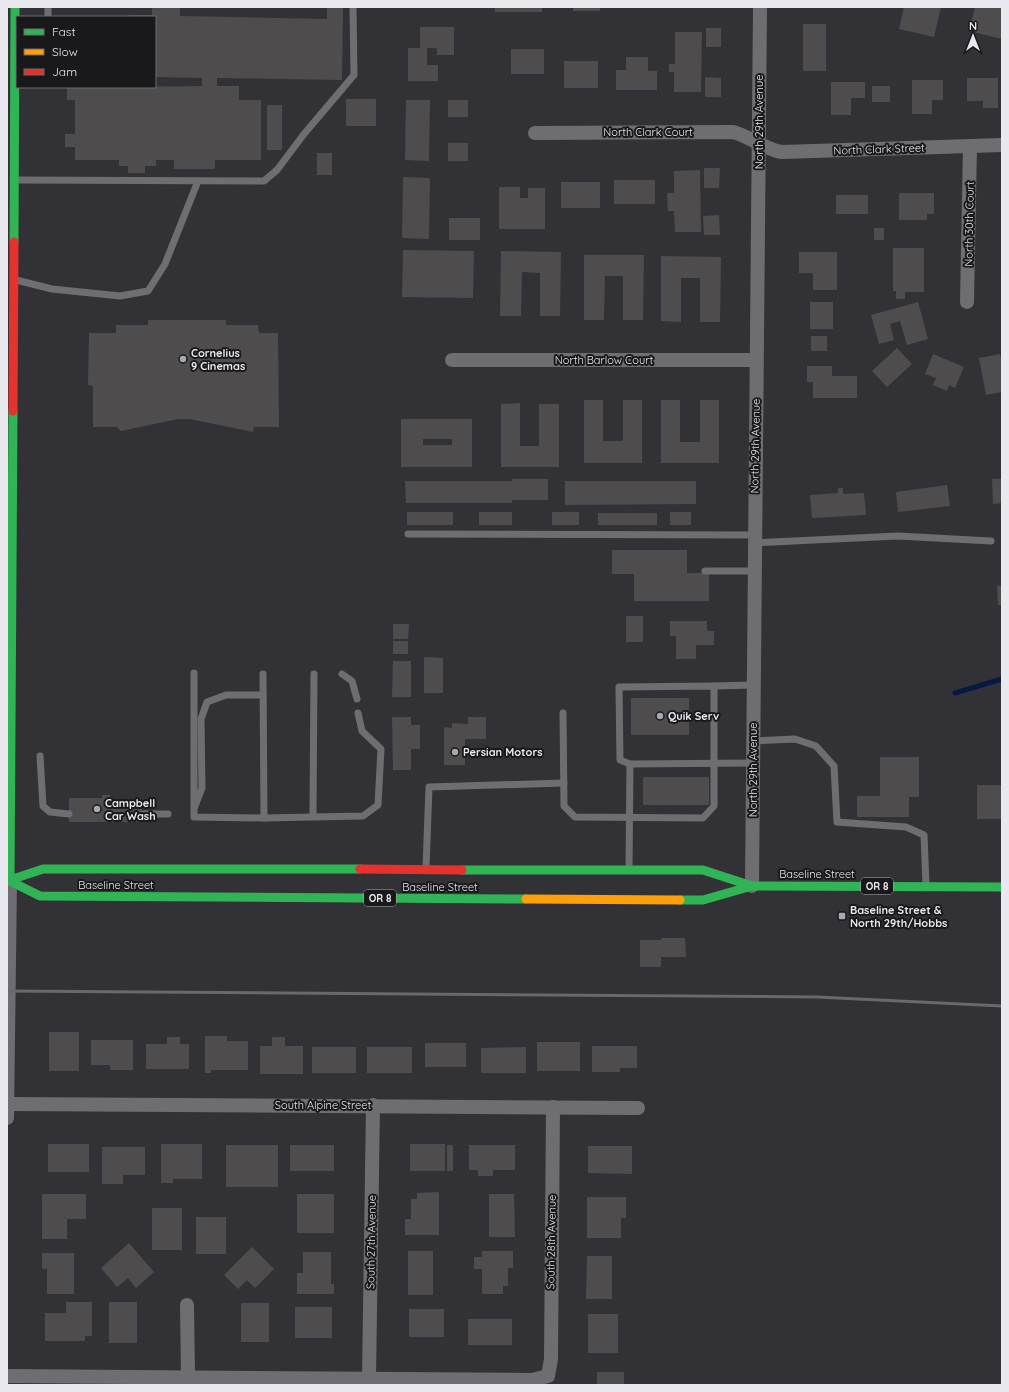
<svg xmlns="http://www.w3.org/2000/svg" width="1009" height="1392" font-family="Quicksand,sans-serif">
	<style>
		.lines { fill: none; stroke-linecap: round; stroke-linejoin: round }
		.stream { stroke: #041a45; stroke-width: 5 }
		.building { fill: #4e4c4d; fill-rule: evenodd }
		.lane { stroke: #6e6e72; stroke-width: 7 }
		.street { stroke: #6e6e72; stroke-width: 14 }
		.fast { stroke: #30b455; stroke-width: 9 }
		.slow { stroke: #ff9f0a; stroke-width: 9 }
		.jam { stroke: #e5322d; stroke-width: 9 }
		.rail { stroke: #69696d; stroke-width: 3 }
		.poi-dot { fill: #a9a8ae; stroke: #19191c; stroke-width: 1.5 }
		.labels { text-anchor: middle; stroke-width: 4; stroke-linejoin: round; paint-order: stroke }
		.shield { fill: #19191c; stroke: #abaaaf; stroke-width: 1 }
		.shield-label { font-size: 10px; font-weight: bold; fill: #e9e8ee }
		.street-label { font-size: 11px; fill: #e9e8ee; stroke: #19191c }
		.poi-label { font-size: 11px; font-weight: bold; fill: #e9e8ee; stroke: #19191c; text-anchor: start }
	</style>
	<rect width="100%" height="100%" fill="#323236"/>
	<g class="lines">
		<polyline class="stream" points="955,693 1002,679"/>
	</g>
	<g class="building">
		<polygon points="152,7 180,7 180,16 327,19 327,7 343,7 342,80 217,78 217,86 239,86 239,100 261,100 261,160 215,160 215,169 174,169 174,160 156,160 156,166 145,166 145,173 128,173 128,166 119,166 119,160 75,160 75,147 65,147 65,134 75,134 75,100 67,100 67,88 202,86 202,78 155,77 155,17 129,17 129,15 152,15"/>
		<rect x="495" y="7" width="47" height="5"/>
		<rect x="573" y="7" width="27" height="4"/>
		<polygon points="904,7 941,7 934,37 899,29"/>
		<polygon points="975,7 1002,7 1002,39 969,31"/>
		<rect x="803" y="24" width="23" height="47"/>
		<polygon points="420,27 454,27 454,55 437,55 437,48 427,48 427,65 438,65 438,81 408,81 408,48 420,48"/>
		<rect x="706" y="28" width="15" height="19"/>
		<polygon points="675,32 702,32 701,92 674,92 674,72 669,72 669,64 675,64"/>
		<rect x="511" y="49" width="33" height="25"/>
		<polygon points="626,57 648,57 648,71 657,71 657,90 616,90 616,70 626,70"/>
		<rect x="564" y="61" width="34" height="27"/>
		<polygon points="705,77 721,78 721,97 705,97"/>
		<polygon points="967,78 998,78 998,108 983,108 983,101 967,101"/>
		<polygon points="912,80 943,80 943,100 932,100 932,114 912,114"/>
		<polygon points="831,82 865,82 865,98 851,98 851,115 831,115"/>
		<rect x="872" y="86" width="18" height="16"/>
		<rect x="346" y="99" width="30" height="27"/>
		<polygon points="406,100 430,100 429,161 405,160"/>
		<rect x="448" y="100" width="20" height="17"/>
		<rect x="267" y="105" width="15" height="45"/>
		<rect x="448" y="143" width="20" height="18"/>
		<rect x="317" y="153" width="15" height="22"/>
		<polygon points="704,168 720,168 719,188 704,188"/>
		<polygon points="700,170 701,232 675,232 674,211 668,211 667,193 674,193 674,171"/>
		<polygon points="403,177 430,178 429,239 402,238"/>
		<rect x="614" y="180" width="41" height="24"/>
		<rect x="561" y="182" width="39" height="26"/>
		<polygon points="499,187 520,187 520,198 528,198 528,188 545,188 545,229 499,229"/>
		<polygon points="899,193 934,193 934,214 927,214 927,220 899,220"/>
		<rect x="836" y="195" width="32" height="19"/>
		<polygon points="719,215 720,235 704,235 703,216"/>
		<rect x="449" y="218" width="31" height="22"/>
		<rect x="874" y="228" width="10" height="12"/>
		<polygon points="893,248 924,248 924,292 905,292 905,299 896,299 896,291 893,291"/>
		<polygon points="403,250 474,251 473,298 402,297"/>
		<polygon points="501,251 561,252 560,316 540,316 540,273 522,272 521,316 500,316"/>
		<polygon points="799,252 837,252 837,290 813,290 813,273 799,273"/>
		<polygon points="584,255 644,255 643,320 623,320 623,276 605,276 604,320 584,320"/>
		<polygon points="661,256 721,257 720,322 700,322 700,278 681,278 681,322 661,321"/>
		<rect x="810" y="302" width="23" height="27"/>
		<polygon points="918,302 928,339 907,345 900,321 890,324 894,340 879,344 871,315"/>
		<polygon points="148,320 226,320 226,325 258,325 259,333 278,333 279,427 254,427 253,432 190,419 178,419 121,431 117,427 93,427 93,386 88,385 89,333 116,333 116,325 148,325"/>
		<rect x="811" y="336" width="16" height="15"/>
		<polygon points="897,348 912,364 887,387 872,371"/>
		<polygon points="933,354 964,367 955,388 949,385 947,391 933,385 936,378 925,374"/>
		<polygon points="1000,354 1002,362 1002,392 986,395 979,358"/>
		<polygon points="807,366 832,366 832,376 857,376 857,398 813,398 813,382 807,382"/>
		<polygon points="584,400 603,400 603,441 623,441 623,400 642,400 642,463 584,463"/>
		<polygon points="661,400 680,400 680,442 700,442 700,400 719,400 719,463 661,463"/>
		<polygon points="520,403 520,446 539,446 539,404 559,404 559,467 501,467 501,404"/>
		<path d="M401,419H472V467H401ZM423,439H452V445H423Z"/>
		<polygon points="512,479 548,479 548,500 512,500 512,503 406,503 405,481 512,481"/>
		<polygon points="992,479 1002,479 1002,503 993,504"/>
		<polygon points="565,481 696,481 696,504 565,505"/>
		<polygon points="947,485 950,506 898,512 896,492"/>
		<polygon points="838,488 843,488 843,494 864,493 866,515 812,518 810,495 838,493"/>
		<rect x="407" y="512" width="46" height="13"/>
		<rect x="479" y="512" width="33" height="13"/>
		<rect x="552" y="512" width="27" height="13"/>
		<rect x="670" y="512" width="21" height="13"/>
		<rect x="598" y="513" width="59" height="12"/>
		<polygon points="612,550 687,550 687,573 709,573 709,601 634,601 634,574 612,574"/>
		<polygon points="1002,585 1002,605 998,605 997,586"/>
		<rect x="626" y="616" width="17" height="26"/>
		<polygon points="670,621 707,621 707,631 714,631 714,645 696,645 696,659 676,659 676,636 670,636"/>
		<polygon points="393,624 409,624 408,639 393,639"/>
		<rect x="393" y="641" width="15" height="13"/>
		<polygon points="424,657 443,658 443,693 424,693"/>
		<polygon points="393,661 411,661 411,697 392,697"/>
		<rect x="631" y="698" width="58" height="37"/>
		<polygon points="392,717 411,717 411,725 420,725 420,749 411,749 411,770 393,770"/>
		<polygon points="468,717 486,717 486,739 465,739 465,765 444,765 444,727 452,728 452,723 468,724"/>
		<polygon points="880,757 919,757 919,797 909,797 909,817 857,817 857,796 880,796"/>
		<rect x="643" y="777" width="66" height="28"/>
		<rect x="977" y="785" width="24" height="34"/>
		<polygon points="102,795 110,795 110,809 142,809 142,822 69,822 69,798 102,798"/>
		<polygon points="661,938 685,938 686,957 661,957 661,967 640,967 640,940 661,940"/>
		<rect x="49" y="1032" width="30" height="39"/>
		<polygon points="205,1036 227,1036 227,1041 248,1041 248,1070 211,1070 211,1073 205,1073"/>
		<polygon points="167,1037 180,1037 180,1044 189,1044 189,1069 146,1069 146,1044 167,1044"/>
		<polygon points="272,1037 285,1037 285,1046 303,1046 303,1074 260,1074 260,1046 272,1046"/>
		<polygon points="91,1040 133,1040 133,1070 110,1070 110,1065 91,1065"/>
		<rect x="537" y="1042" width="43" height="29"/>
		<rect x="425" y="1043" width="41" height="24"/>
		<polygon points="592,1046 637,1046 637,1068 620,1068 620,1072 592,1072"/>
		<rect x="312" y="1047" width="44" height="26"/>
		<rect x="367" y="1047" width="45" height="26"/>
		<polygon points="526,1047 526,1073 481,1073 481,1048"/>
		<rect x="48" y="1144" width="41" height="28"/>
		<polygon points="161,1144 202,1144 202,1179 173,1179 173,1183 161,1183"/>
		<rect x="410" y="1144" width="35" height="27"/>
		<rect x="226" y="1145" width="52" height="42"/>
		<rect x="290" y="1145" width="44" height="26"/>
		<rect x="447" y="1145" width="6" height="26"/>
		<polygon points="469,1145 515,1145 515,1170 493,1170 493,1176 478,1176 478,1170 469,1170"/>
		<polygon points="588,1146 632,1146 632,1174 588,1173"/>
		<polygon points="102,1147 145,1147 145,1175 123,1175 123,1184 102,1184"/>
		<polygon points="439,1192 439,1235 405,1235 405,1219 411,1219 411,1199 417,1199 417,1193"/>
		<polygon points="42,1194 86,1194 86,1219 67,1219 67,1239 42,1239"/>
		<rect x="297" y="1194" width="37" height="39"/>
		<polygon points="489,1194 514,1194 515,1237 489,1237"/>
		<polygon points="587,1197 626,1197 626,1218 621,1218 621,1238 587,1238"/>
		<rect x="152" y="1208" width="30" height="42"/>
		<rect x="196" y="1217" width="30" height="37"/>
		<polygon points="129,1243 154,1272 136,1288 128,1278 117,1287 101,1268"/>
		<polygon points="252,1247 274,1269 255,1288 247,1280 238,1289 224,1275"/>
		<rect x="408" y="1251" width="25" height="44"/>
		<polygon points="482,1251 513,1251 513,1268 508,1268 508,1286 503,1286 503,1294 482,1294 482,1269 474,1269 474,1257 482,1257"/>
		<polygon points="303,1252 331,1252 331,1284 334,1284 334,1294 297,1294 297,1273 303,1273"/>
		<polygon points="42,1253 74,1253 74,1294 47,1294 47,1269 42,1269"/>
		<polygon points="587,1256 612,1256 612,1299 586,1299"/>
		<polygon points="66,1302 92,1302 92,1336 85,1336 85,1341 45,1341 45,1313 66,1313"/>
		<rect x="109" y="1302" width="28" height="41"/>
		<rect x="241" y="1303" width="28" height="39"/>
		<rect x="295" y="1307" width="37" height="31"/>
		<rect x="409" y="1309" width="35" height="28"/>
		<rect x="588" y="1314" width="30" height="39"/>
		<rect x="468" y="1319" width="44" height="26"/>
		<rect x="597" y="1372" width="27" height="13"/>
	</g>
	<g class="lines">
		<g class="lane">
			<polyline points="48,7 48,17"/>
			<polyline points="16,180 264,181 277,170 304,134 354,75 353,7"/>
			<polyline points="16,280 52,289 120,296 148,291 165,264 198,181"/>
			<polyline points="408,534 754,535"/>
			<polyline points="754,543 898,536 991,541"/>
			<polyline points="705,571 754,571"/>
			<polyline points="194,673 194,817 264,818 363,816 378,805 381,749 362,731 358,713"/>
			<polyline points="263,674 264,818"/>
			<polyline points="342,674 352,681 357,699"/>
			<polyline points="714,686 753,685"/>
			<polyline points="563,713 564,806 575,817 703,818 714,806 714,686 619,687 620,760 630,764"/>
			<polyline points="753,741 795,739 816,746 834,766 837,822 906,827 924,835 926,885"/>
			<polyline points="40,756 43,806 50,812 69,814"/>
			<polyline points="195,806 202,788 201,719 207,702 226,695 263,695"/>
			<polyline points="142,814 168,814"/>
			<polyline points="313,816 314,674"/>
			<polyline points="426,867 429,787 564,783"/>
			<polyline points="629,867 630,764 753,763"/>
		</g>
		<g class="street">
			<path d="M535,133L733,132C751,137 764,149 782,152L1002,145"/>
			<polyline points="967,302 970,146"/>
			<polyline points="452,360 756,360"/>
			<polyline points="752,886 760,7"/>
			<polyline points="7,1104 638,1108"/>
			<polyline points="7,1118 10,881"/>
			<polyline points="187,1305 188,1376"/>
			<polyline points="7,1376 532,1380 548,1376 551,1359 553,1107"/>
			<polyline points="369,1378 373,1105"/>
		</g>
		<g class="fast">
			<polyline points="14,242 15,7"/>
			<polyline points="462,870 703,870 752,886"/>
			<polyline points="7,881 43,869 360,869"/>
			<polyline points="10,881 13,411"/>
			<polyline points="10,881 40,896 526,899"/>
			<polyline points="680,900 703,900 752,886 1002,887"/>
		</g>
		<polyline class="slow" points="526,899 680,900"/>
		<g class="jam">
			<polyline points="13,411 14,242"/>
			<polyline points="360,869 462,870"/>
		</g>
		<polyline class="rail" points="7,991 817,997 1002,1006"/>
	</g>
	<g class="poi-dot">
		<circle cx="183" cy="359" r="4"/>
		<circle cx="660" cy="716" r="4"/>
		<circle cx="455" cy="752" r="4"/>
		<circle cx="97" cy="809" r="4"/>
		<rect x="838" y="912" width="8" height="8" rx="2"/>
	</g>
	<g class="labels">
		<g class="shield">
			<rect x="861" y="878" width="32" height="16" rx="3"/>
			<rect x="364" y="890" width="32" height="16" rx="3"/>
		</g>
		<g class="shield-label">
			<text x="877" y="890">OR 8</text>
			<text x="380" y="902">OR 8</text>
		</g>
		<g class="street-label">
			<text transform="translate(759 122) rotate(-90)" y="4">North 29th Avenue</text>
			<text x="648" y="136">North Clark Court</text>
			<text transform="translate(879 149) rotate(-2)" y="4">North Clark Street</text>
			<text transform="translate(969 224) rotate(-89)" y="4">North 30th Court</text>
			<text x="604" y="364">North Barlow Court</text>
			<text transform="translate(755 446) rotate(-89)" y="4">North 29th Avenue</text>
			<text transform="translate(753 770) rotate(-90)" y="4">North 29th Avenue</text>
			<text x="817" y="878">Baseline Street</text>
			<text x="116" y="889">Baseline Street</text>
			<text x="440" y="891">Baseline Street</text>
			<text x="323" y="1109">South Alpine Street</text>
			<text transform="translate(371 1242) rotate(-89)" y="4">South 27th Avenue</text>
			<text transform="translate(551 1242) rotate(-89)" y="4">South 28th Avenue</text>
		</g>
		<g class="poi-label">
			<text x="191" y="357">Cornelius<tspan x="191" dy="13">9 Cinemas</tspan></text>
			<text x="668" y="720">Quik Serv</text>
			<text x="463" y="756">Persian Motors</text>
			<text x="105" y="807">Campbell<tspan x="105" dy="13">Car Wash</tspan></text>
			<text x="850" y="914">Baseline Street &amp;<tspan x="850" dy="13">North 29th/Hobbs</tspan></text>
		</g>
	</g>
	<rect width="1009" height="1392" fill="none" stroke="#e9e8ee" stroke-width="16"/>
	<rect x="16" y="16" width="140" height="72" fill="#19191c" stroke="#6c6c70"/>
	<rect x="24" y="29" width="20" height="6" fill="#30b455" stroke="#6c6c70"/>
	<text x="52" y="36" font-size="12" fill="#e9e8ee">Fast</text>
	<rect x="24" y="49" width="20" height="6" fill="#ff9f0a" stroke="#6c6c70"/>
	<text x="52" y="56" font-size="12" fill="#e9e8ee">Slow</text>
	<rect x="24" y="69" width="20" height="6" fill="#e5322d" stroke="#6c6c70"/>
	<text x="52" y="76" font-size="12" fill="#e9e8ee">Jam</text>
	<g transform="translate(973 36)" stroke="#19191c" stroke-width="3" paint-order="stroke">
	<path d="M0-3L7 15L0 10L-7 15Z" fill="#e9e8ee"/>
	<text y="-6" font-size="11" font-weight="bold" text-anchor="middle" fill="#e9e8ee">N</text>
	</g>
</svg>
